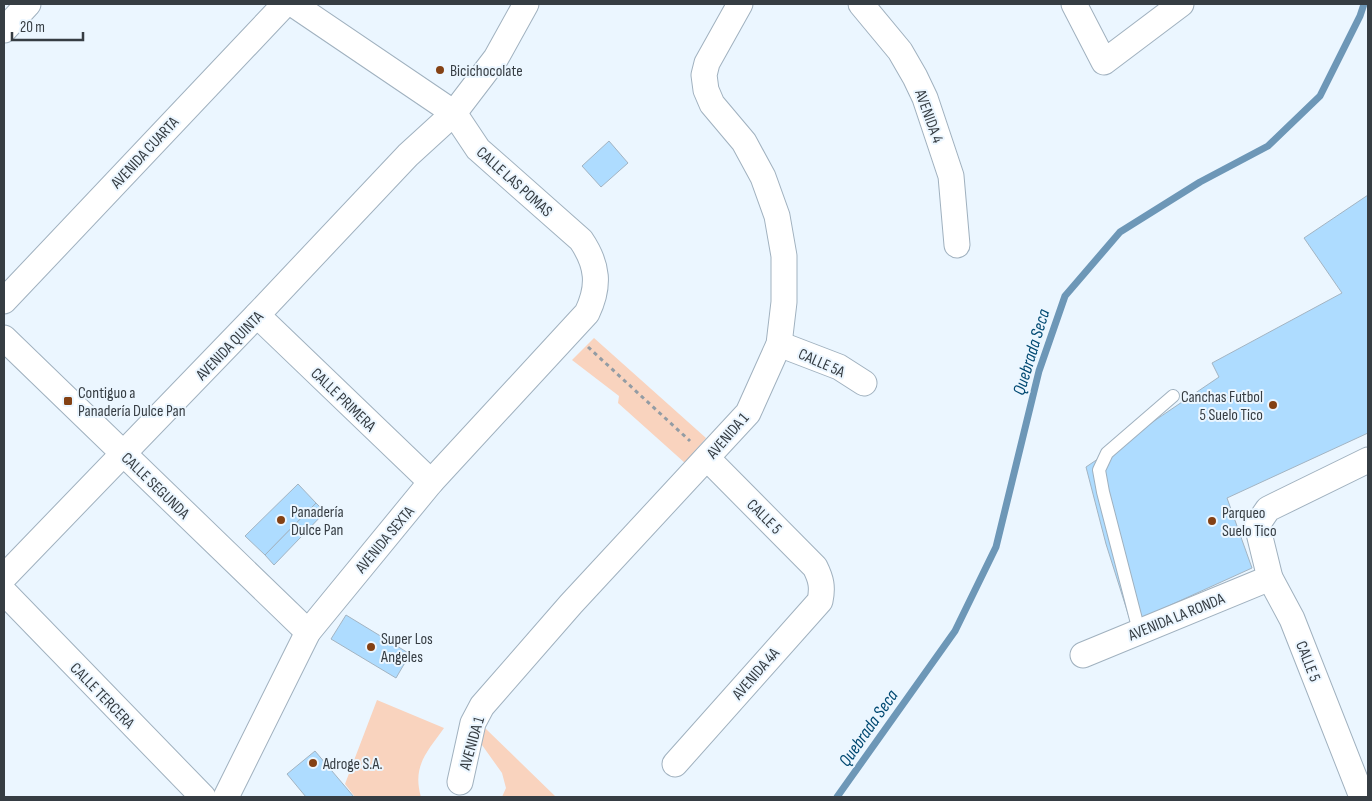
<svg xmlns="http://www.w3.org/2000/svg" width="1372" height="801" font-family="'Sofia Sans Condensed',sans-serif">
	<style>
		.green { fill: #f9d3be }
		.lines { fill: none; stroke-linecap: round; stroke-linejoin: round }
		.stream { stroke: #6d97b7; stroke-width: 7 }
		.building { fill: #aedcff; stroke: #a3b4c2 }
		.service-casing { stroke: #a0b1bf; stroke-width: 14 }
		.minor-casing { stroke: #a0b1bf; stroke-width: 27 }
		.path { stroke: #939ca4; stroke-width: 3; stroke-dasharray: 4 4; stroke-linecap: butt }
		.service { stroke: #fff; stroke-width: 12 }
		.minor { stroke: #fff; stroke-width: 25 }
		.poi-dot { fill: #844114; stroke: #ebf6ff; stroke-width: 2 }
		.labels { text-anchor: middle; stroke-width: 4; stroke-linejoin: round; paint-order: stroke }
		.poi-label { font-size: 16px; fill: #363d43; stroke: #ebf6ff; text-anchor: start }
		.street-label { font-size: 16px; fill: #363d43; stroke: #ebf6ff }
		.water-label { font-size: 18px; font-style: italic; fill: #004972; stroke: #ebf6ff }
	</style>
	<rect width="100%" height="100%" fill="#ebf6ff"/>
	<g class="green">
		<polygon points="594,338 706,438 685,463 618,403 619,396 572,360"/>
		<path d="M377,700L444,728C427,752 412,766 421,797H355L345,784Z"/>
		<polygon points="485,728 556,797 502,797 506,788 502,773 477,738"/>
	</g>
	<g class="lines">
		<polyline class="stream" points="837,797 955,631 996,547 1039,371 1065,296 1120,232 1200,182 1268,146 1320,96 1360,16 1364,4"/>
	</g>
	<g class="building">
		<polygon points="609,141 628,163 601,187 582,166"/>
		<polygon points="1368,195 1368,433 1227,498 1252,568 1131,623 1106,544 1086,467 1219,377 1212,363 1342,293 1304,238"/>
		<polygon points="298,484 316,503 265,555 245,536"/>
		<polygon points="316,503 325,512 274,565 265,555"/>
		<polygon points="346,615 410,654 396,678 331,639"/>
		<polygon points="315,751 354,797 306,797 287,774"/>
	</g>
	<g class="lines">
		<defs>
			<polyline id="service" points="1139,631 1103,492 1099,470 1107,453 1173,396"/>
			<g id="minor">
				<polyline points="861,4 900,51 915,77 925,98 951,176 957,245"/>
				<polyline points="1074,4 1104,62 1181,4"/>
				<polyline points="4,30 28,4"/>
				<polyline points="4,301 285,4"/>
				<polyline points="257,315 431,482"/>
				<polyline points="4,338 308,632"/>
				<polyline points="779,344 839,367 864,383"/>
				<polyline points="4,577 257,315 408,155 454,113 496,58 526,4"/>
				<polyline points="4,592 203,797"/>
				<polyline points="1083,655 1270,578"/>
				<path d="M675,764L820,601C823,587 821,579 815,567L707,458"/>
				<polyline points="460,782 473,723 482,706 571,604 748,413 779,344 784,302 784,256 777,216 763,177 744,142 712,104 706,90 704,75 707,63 740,4"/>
				<path d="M226,797L308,632L431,482L587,313C600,286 598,265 581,240L478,149L454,113L293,4"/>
				<polyline points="1362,797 1292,619 1270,578 1257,525 1268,509 1368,460"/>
			</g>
		</defs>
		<use href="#service" class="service-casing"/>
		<use href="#minor" class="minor-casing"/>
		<polyline class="path" points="588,347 690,441"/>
		<use href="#service" class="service"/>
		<use href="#minor" class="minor"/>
	</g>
	<g class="poi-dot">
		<circle cx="440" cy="70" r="5"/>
		<rect x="63" y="396" width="10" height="10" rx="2.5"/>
		<circle cx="1273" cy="405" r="5"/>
		<circle cx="281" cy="520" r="5"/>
		<circle cx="1212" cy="521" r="5"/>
		<circle cx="371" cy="647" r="5"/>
		<circle cx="313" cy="763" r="5"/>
	</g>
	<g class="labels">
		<g class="poi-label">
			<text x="450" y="76">Bicichocolate</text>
			<text x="78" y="398">Contiguo a<tspan x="78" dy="18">Panadería Dulce Pan</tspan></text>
			<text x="1263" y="402" text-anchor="end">Canchas Futbol<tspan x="1263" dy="18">5 Suelo Tico</tspan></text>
			<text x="291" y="517">Panadería<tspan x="291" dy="18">Dulce Pan</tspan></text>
			<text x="1222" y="518">Parqueo<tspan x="1222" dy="18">Suelo Tico</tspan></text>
			<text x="381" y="644">Super Los<tspan x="381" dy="18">Angeles</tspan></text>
			<text x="323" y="769">Adroge S.A.</text>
		</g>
		<g class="street-label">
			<text transform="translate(930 116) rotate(70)" y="6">AVENIDA 4</text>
			<text transform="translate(144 152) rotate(-47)" y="6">AVENIDA CUARTA</text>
			<text transform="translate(515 181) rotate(42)" y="6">CALLE LAS POMAS</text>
			<text transform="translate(229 345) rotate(-46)" y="6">AVENIDA QUINTA</text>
			<text transform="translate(822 362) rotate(24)" y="6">CALLE 5A</text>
			<text transform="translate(344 399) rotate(44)" y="6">CALLE PRIMERA</text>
			<text transform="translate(727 435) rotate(-49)" y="6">AVENIDA 1</text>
			<text transform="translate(156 485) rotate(44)" y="6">CALLE SEGUNDA</text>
			<text transform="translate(765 516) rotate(45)" y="6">CALLE 5</text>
			<text transform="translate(384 539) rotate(-50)" y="6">AVENIDA SEXTA</text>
			<text transform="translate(1176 616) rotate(-22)" y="6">AVENIDA LA RONDA</text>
			<text transform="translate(1309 661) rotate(69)" y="6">CALLE 5</text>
			<text transform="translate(755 673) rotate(-49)" y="6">AVENIDA 4A</text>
			<text transform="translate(103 695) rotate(46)" y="6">CALLE TERCERA</text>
			<text transform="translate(471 743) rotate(-74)" y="6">AVENIDA 1</text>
		</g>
		<g class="water-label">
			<text transform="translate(1031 352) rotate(-73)" y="6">Quebrada Seca</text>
			<text transform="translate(868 728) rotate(-55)" y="6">Quebrada Seca</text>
		</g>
	</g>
	<rect width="1372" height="801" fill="none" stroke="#363d43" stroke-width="10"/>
	<path d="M12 32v8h71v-8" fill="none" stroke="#363d43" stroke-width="2.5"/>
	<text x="20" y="32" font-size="15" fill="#363d43" stroke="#ebf6ff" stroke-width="4" paint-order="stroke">20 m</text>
</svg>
